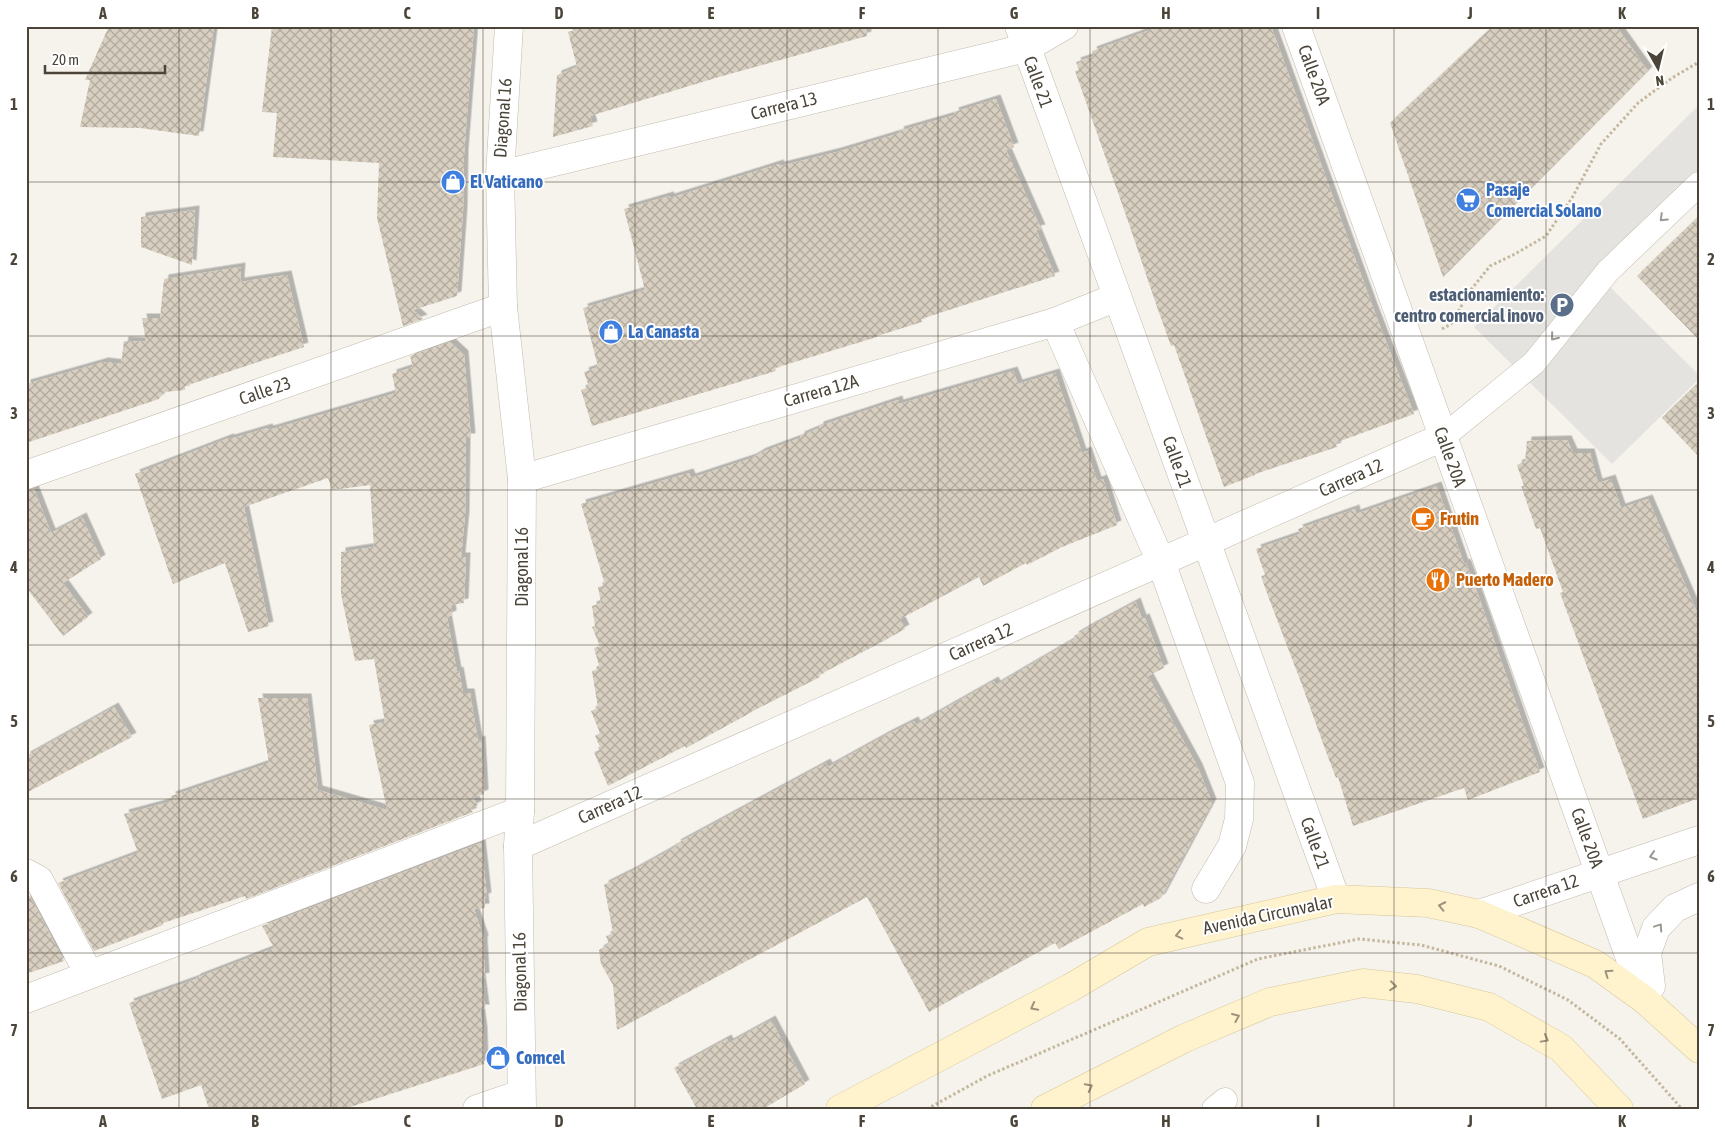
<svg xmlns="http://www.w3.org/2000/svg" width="1725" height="1135" font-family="'Asap Condensed',sans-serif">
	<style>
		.parking { fill: #e5e3e0 }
		.building { fill: url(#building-cross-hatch); filter: url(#shadow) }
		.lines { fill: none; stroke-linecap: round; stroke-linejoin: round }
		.service-casing { stroke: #c2bbae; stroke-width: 25 }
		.minor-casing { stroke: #c2bbae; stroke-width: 29 }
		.secondary-casing { stroke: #d6c79b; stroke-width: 29 }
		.path { stroke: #c4b79f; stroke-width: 3; stroke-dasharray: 2.5 2.5; stroke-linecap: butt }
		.service { stroke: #fff; stroke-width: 24 }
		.minor { stroke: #fff; stroke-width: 28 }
		.secondary { stroke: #fff3cd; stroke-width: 28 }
		.oneway { stroke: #9c9892 }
		.oneway2 { stroke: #9c937c }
		.grid { fill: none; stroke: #4b4439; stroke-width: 1; stroke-opacity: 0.55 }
		.labels { text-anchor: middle; stroke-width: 4; stroke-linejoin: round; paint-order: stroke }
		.street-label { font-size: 18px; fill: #4b4439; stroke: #fff }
		.shop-label { font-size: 18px; font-weight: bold; fill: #366cbe; stroke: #fff; text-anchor: start }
		.service-label { font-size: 18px; font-weight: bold; fill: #4e5e75; stroke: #fff; text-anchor: end }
		.food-label { font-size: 18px; font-weight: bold; fill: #c56008; stroke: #fff; text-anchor: start }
		.neatline { fill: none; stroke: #4b4439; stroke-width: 2 }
		.grid-label { font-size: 16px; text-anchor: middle; font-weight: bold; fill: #4b4439 }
	</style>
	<defs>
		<pattern id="building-cross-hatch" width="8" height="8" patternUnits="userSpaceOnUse" patternTransform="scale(1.25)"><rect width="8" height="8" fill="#d8cfc1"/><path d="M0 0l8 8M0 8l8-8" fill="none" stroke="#b1aa9e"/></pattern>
		<filter id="shadow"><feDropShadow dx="4.5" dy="-4.5" stdDeviation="0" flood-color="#0004"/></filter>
	</defs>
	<rect width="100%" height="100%" fill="#f6f3ec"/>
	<polygon class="parking" points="1699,105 1699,193 1607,284 1699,375 1699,379 1612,464 1474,327"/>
	<g class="building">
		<polygon points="109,26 214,26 199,136 140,128 80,127 90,80 85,80"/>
		<polygon points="272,26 474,26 464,154 463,211 457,296 413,310 423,319 403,326 377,218 379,163 273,157 277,113 262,112"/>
		<polygon points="589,26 866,26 867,36 719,77 590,116 593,126 553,137 557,75 577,67 568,32"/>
		<polygon points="1161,26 1271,26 1373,308 1414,414 1335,443 1337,447 1255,474 1255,475 1224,487 1174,345 1171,346 1157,307 1129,224 1075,71 1079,70 1076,62 1094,56 1092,51"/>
		<polygon points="1493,26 1616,26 1648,71 1443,277 1390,123"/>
		<polygon points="996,99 1014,147 1006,150 1041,229 1036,230 1055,276 921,319 922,322 877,336 877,337 775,368 776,371 592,426 581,390 589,387 584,372 598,367 583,308 645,290 624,209 669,196 670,198 779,164 780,166 837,152 900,133 899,131 955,115 954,112"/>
		<polygon points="195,210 192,265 141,247 141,217"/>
		<polygon points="1699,216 1699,340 1637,276"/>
		<polygon points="241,267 240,282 287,275 304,347 185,386 185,390 164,392 159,399 26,443 26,384 104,362 121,364 124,341 146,342 142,318 160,318 164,279"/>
		<polygon points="450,342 464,355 471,438 466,438 465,515 461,557 466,557 464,603 451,605 452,615 447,617 457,672 459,671 463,693 470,693 478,741 481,740 484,794 473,798 478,805 470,809 473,812 246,899 245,896 163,923 163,925 94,951 58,883 138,853 124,814 173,801 171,796 269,763 258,698 307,698 318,790 387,810 369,725 385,722 374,659 355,661 341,594 341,552 374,547 370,485 332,490 328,478 244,507 269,626 248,632 225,563 173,584 135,474 229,438 230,439 268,428 269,430 396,393 392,374 413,367 410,356"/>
		<polygon points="1013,371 1018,384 1055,373 1082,453 1087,451 1097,481 1103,479 1117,525 1062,547 1027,565 1026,563 983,586 979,577 900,619 905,629 880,643 819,675 820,677 751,712 752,712 686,748 685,746 608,786 594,752 601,749 595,736 600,733 591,711 598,708 592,671 600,669 594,648 600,646 592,627 595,626 592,606 601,603 598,587 605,585 581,504 689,473 691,478 752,458 762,452 800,438 800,436 819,428 819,426 898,400 899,404"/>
		<polygon points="1699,382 1699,457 1662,418"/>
		<polygon points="1567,440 1573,453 1590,453 1598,483 1611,479 1621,508 1648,499 1699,617 1699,798 1643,819 1560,593 1563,592 1540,528 1536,529 1521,486 1524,486 1517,465 1525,461 1527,441"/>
		<polygon points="1437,486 1464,564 1466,563 1477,592 1540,772 1468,800 1464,788 1353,826 1338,777 1336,778 1325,749 1302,685 1268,596 1261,576 1265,575 1256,549 1300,534 1298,529 1355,509 1356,514"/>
		<polygon points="34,489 51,533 82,517 101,559 63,583 88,617 63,636 26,587 26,490"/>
		<polygon points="1136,602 1142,619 1145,618 1164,668 1148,676 1198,768 1212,803 1161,898 1144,907 1143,904 1059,949 1055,943 929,1012 867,897 617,1030 613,985 601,964 599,950 609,944 606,936 613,933 604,885 634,870 677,846 676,844 826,763 828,767 888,734 914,721 916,725 994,681 996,685 1075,639 1074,636 1093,625"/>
		<polygon points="114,707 132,737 26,793 26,756"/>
		<polygon points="481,843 487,897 484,898 485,908 474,909 484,939 483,942 485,977 481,978 485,1009 480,1009 483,1032 484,1064 344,1109 209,1109 201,1085 162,1099 129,1003 196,979 196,978 274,948 262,926"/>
		<polygon points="30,896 64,961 26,974 26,897"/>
		<polygon points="771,1020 805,1084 763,1109 697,1109 674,1068 727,1039 729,1043"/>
	</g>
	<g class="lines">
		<defs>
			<g id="service">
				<polyline points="1443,437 1534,363 1608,271 1699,184"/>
				<polyline points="1214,1109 1225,1100"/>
			</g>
			<g id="minor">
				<polyline points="509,26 500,175 503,307 522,479 520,811 518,846 522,1109"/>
				<polyline points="1019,26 1336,899"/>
				<polyline points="1296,26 1645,1000"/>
				<polyline points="500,175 1026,48 1064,26"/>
				<polyline points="1055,322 1161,562 1240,783 1239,819 1232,846 1206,889"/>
				<polyline points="26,475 503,307"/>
				<polyline points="522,479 1055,322 1117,297"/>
				<polyline points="518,846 1443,437"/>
				<polyline points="26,873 39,880 89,974"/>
				<polyline points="1479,914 1699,840"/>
				<polyline points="1651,986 1647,953 1656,928 1675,908 1699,897"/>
				<polyline points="26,999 520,811"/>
				<polyline points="477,1109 521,1094"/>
			</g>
			<g id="secondary">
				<polyline points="840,1109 1070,988 1148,942 1336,899 1428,903 1479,914 1595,964 1645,1000 1699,1049"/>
				<polyline points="1045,1109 1185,1038 1270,1002 1363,983 1417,989 1489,1007 1561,1048 1619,1109"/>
			</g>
		</defs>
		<use href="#service" class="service-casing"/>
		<use href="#minor" class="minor-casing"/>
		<use href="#secondary" class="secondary-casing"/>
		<g class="path">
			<polyline points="1442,329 1451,324 1470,291 1490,266 1515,254 1546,236 1572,198 1601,144 1638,103 1672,78 1699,62"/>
			<polyline points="927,1109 987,1076 1258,959 1359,939 1421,945 1499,966 1568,1000 1620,1039 1682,1109"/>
		</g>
		<use href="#service" class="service"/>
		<use href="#minor" class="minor"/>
		<use href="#secondary" class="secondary"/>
	</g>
	<defs><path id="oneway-chevron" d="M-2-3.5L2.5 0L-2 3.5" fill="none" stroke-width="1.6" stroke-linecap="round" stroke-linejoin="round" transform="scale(1.25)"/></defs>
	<g class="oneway">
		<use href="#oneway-chevron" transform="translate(1663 218) rotate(136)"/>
		<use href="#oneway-chevron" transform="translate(1554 337) rotate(129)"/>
		<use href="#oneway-chevron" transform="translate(1653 856) rotate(163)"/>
		<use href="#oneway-chevron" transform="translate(1659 927) rotate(-56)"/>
	</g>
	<g class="oneway2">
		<use href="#oneway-chevron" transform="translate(1442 906) rotate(-168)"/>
		<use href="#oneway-chevron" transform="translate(1179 935) rotate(167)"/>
		<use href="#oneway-chevron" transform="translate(1608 973) rotate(-145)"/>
		<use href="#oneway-chevron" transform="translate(1393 986) rotate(6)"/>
		<use href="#oneway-chevron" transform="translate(1034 1007) rotate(152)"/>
		<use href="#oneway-chevron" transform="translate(1236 1017) rotate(-23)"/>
		<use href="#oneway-chevron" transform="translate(1545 1039) rotate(29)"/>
		<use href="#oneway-chevron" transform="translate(1089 1087) rotate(-27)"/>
	</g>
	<path class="grid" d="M179,26V1109M331,26V1109M483,26V1109M635,26V1109M787,26V1109M938,26V1109M1090,26V1109M1242,26V1109M1394,26V1109M1546,26V1109M26,182H1699M26,336H1699M26,490H1699M26,645H1699M26,799H1699M26,953H1699"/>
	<defs>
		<symbol id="shop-disc" viewBox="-11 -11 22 22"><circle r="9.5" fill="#3f7fe0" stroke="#fff"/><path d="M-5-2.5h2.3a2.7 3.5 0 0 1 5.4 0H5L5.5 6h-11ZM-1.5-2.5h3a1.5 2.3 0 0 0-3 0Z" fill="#fff"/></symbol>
		<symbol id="supermarket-disc" viewBox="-11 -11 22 22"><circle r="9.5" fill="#3f7fe0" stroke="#fff"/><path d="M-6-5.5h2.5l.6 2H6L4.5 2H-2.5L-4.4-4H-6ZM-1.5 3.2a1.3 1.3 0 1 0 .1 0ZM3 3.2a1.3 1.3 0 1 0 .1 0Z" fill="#fff"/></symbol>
		<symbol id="parking-disc" viewBox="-11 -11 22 22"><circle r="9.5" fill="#5c6f8a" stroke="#fff"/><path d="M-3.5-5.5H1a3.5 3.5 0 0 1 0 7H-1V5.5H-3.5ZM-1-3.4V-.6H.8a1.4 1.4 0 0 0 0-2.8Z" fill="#fff"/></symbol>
		<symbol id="cafe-disc" viewBox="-11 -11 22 22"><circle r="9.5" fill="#e8710a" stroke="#fff"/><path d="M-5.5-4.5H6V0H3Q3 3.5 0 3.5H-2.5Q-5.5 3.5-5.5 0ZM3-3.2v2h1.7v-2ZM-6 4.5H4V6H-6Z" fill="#fff"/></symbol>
		<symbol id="restaurant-disc" viewBox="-11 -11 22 22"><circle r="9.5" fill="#e8710a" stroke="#fff"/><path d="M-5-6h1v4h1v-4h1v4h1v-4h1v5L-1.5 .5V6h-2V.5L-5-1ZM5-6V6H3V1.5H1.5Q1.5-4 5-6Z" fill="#fff"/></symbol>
	</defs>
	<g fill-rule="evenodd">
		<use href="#shop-disc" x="439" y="168" width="28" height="28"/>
		<use href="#supermarket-disc" x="1454" y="186" width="28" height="28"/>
		<use href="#parking-disc" x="1548" y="291" width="28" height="28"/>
		<use href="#shop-disc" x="597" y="318" width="28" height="28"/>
		<use href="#cafe-disc" x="1409" y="505" width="28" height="28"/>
		<use href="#restaurant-disc" x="1424" y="566" width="28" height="28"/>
		<use href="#shop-disc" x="484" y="1044" width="28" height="28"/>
	</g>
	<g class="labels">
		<g class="street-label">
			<text transform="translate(1314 75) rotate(70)" y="6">Calle 20A</text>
			<text transform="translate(1038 82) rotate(70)" y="6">Calle 21</text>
			<text transform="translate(784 106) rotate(-14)" y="6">Carrera 13</text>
			<text transform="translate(503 118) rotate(-86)" y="6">Diagonal 16</text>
			<text transform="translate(265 391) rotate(-19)" y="6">Calle 23</text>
			<text transform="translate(821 391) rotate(-16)" y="6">Carrera 12A</text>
			<text transform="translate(1450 457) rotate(70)" y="6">Calle 20A</text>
			<text transform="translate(1177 462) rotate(70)" y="6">Calle 21</text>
			<text transform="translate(1351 478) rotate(-24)" y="6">Carrera 12</text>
			<text transform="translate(522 567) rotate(-90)" y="6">Diagonal 16</text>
			<text transform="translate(981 642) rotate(-24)" y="6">Carrera 12</text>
			<text transform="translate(610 805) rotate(-24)" y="6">Carrera 12</text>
			<text transform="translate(1587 838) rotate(70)" y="6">Calle 20A</text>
			<text transform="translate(1315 843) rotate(70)" y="6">Calle 21</text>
			<text transform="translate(1546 891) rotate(-19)" y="6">Carrera 12</text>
			<text transform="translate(1268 915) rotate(-12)" y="6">Avenida Circunvalar</text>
			<text transform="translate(520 972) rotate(-91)" y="6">Diagonal 16</text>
		</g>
		<g class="shop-label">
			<text x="470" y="188">El Vaticano</text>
			<text x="1486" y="196">Pasaje<tspan x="1486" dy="21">Comercial Solano</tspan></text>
			<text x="628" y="338">La Canasta</text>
			<text x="516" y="1064">Comcel</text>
		</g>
		<g class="service-label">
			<text x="1544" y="301">estacionamiento:<tspan x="1544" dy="21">centro comercial inovo</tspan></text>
		</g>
		<g class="food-label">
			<text x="1440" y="525">Frutin</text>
			<text x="1456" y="586">Puerto Madero</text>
		</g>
	</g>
	<rect width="1725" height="1135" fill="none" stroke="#ffffff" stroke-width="55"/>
	<g transform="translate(1658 68) rotate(172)" stroke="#ffffff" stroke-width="4" paint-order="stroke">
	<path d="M0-4L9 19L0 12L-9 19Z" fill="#4b4439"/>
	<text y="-8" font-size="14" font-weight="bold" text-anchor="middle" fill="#4b4439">N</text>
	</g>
	<path d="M45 65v8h120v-8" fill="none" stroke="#4b4439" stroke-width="2.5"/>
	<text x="52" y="65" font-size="15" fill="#4b4439" stroke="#ffffff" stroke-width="4" paint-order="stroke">20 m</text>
	<rect x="28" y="28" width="1670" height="1080" class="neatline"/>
	<g class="grid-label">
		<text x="103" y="19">A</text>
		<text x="255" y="19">B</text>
		<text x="407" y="19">C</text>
		<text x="559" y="19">D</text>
		<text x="711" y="19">E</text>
		<text x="862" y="19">F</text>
		<text x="1014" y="19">G</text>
		<text x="1166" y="19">H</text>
		<text x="1318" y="19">I</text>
		<text x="1470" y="19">J</text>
		<text x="1622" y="19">K</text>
		<text x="14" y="110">1</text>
		<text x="1711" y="110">1</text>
		<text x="14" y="265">2</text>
		<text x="1711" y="265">2</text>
		<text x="14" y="419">3</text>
		<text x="1711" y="419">3</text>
		<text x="14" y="573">4</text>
		<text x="1711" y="573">4</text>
		<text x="14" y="727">5</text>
		<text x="1711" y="727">5</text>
		<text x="14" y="882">6</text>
		<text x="1711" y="882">6</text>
		<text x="14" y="1036">7</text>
		<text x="1711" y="1036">7</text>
		<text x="103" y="1127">A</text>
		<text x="255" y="1127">B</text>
		<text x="407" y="1127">C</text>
		<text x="559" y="1127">D</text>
		<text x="711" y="1127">E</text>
		<text x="862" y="1127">F</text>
		<text x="1014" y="1127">G</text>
		<text x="1166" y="1127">H</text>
		<text x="1318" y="1127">I</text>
		<text x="1470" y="1127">J</text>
		<text x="1622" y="1127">K</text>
	</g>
</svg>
